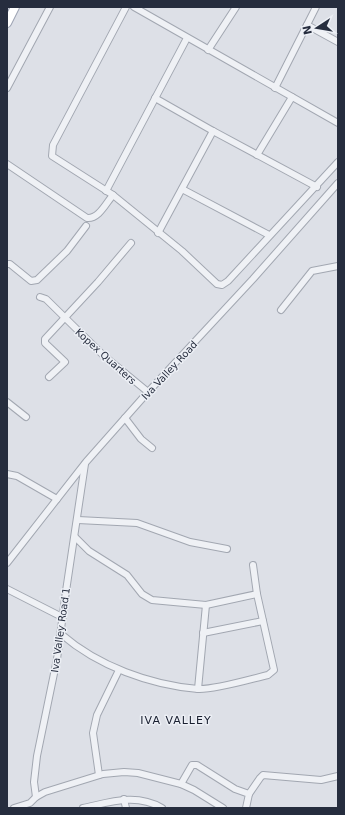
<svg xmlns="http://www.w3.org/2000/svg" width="345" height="815" font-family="'DejaVu Sans',sans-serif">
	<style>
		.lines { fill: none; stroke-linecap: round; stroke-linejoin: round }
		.minor-casing { stroke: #a2a7b1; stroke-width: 8 }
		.major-casing { stroke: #9ca3b3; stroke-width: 10 }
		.minor { stroke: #eff1f5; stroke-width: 6 }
		.major { stroke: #fff; stroke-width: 8 }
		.labels { text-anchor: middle; stroke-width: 3; stroke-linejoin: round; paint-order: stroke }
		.street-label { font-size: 10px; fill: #262d3e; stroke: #eceff5 }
		.neighbourhood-label { font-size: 11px; letter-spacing: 1px; fill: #181e2f; stroke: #eceff5 }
	</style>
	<rect width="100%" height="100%" fill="#dde0e7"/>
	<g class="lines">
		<defs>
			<g id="minor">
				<polyline points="126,7 53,145 52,156 113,195 182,251 217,284 222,285 228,281 338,162"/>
				<polyline points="134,7 338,123"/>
				<polyline points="307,25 338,42"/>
				<polyline points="208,50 236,7"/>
				<polyline points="7,88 50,7"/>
				<polyline points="275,88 316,7"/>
				<polyline points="155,98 213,131 317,187"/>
				<polyline points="257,155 292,97"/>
				<path d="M7,164L87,218C99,219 106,203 113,195"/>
				<polyline points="182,189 269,235"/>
				<polyline points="106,191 187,38"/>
				<polyline points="158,233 213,131"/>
				<polyline points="7,264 10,264 31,281 37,280 67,251 86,226"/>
				<polyline points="40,297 46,299 103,355 148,392"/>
				<polyline points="281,310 312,271 338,266"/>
				<polyline points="49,377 65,362 45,343 45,339 98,282 131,243"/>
				<polyline points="7,402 26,417"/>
				<polyline points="125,418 141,439 152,448"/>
				<polyline points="7,474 17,476 57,499"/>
				<polyline points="78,520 137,523 190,542 227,549"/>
				<polyline points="75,537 89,551 127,575 142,594 152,600 206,605 257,594"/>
				<polyline points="7,563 86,462 148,392 253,279 338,183"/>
				<polyline points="7,589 62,617"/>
				<polyline points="203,633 263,621"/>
				<path d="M61,634C98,666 150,685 198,689C214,690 251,679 268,675L274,670L272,661L257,594L253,565"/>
				<polyline points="198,689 206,605"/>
				<polyline points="99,775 93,733 97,715 119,670"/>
				<polyline points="181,784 192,765 197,765 235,789 249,794 246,808"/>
				<polyline points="249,794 260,778 263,775 321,780 338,776"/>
				<polyline points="36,797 34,782 37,756 57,659 66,591 85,464"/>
				<polyline points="124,799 126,808"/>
				<polyline points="14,808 30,803 36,797 45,792 103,774 124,772 138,773 181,784 194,790 223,808"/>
				<path d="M83,808C111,802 136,793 162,808"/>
			</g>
			<polyline id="major" points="7,23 15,7"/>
		</defs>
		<use href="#minor" class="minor-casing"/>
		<use href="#major" class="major-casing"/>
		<use href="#minor" class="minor"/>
		<use href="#major" class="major"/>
	</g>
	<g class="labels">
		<g class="street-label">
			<text transform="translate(106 356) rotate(42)" y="4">Kopex Quarters</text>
			<text transform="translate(169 370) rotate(-47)" y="4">Iva Valley Road</text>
			<text transform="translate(60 630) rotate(-82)" y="4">Iva Valley Road 1</text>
		</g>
		<g class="neighbourhood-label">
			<text x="176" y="724">IVA VALLEY</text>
		</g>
	</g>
	<rect width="345" height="815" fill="none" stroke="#262d3e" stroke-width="16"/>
	<g transform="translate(317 28) rotate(258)" stroke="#eceff5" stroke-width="3" paint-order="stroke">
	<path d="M0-3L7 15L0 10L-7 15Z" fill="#262d3e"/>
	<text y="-6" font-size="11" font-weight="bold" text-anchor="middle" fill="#262d3e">N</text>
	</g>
</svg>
